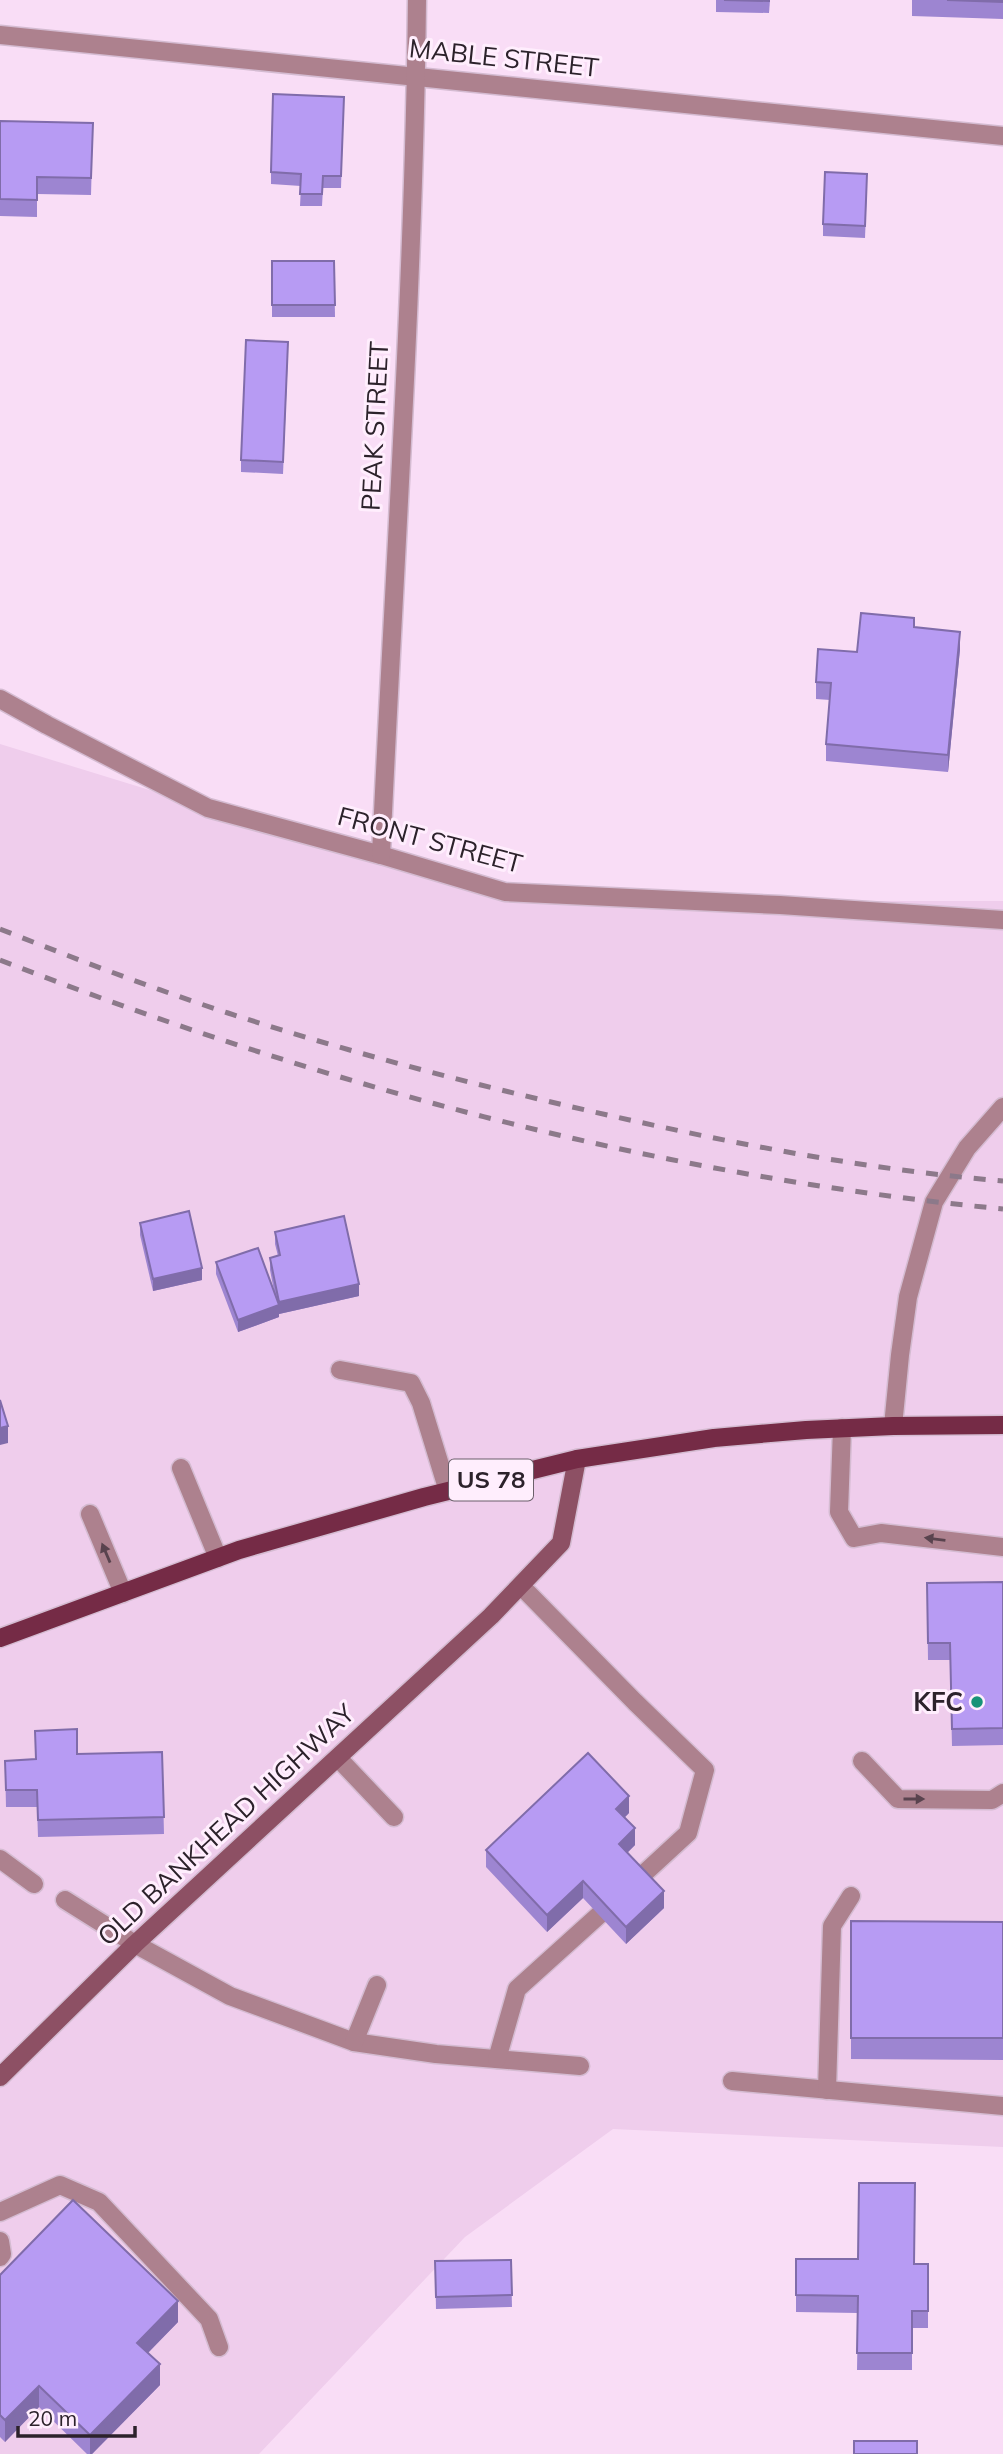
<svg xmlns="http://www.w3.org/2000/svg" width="1003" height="2454" font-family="Mulish,sans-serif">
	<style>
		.built { fill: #efcdec }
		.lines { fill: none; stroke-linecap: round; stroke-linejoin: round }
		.lane-casing { stroke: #d4bbd1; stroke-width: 21 }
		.street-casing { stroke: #d4bbd1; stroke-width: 21 }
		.secondary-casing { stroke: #d4bbd1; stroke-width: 21 }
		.primary-casing { stroke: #d4bbd1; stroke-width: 21 }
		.lane { stroke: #ad818e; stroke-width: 18 }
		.street { stroke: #ad818e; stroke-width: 18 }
		.secondary { stroke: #8d5064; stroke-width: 18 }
		.primary { stroke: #752b46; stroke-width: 18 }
		.rail { stroke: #8c798a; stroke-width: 5; stroke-dasharray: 12 12; stroke-linecap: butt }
		.wall { fill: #9d85d1 }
		.shaded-wall { fill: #806caa }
		.building { fill: #b79bf3; stroke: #806caa; stroke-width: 2 }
		.oneway { fill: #59434e }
		.poi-dot { fill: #179379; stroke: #ffeefd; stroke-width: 2.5 }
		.labels { text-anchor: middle; stroke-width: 6; stroke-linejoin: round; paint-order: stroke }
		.shield { fill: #ffeefd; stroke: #6b5f6a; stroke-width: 2 }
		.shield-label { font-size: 24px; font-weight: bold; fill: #2c222b }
		.street-label { font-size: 26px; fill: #2c222b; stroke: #ffeefd }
		.poi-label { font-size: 26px; font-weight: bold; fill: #2c222b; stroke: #ffeefd; text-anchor: end }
	</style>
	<rect width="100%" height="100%" fill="#f9ddf6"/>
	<polygon class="built" points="0,744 432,877 685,901 1003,901 1003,2147 613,2129 465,2237 259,2454 0,2454"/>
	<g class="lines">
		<defs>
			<g id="lane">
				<polyline points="340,1370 411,1383 421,1403 448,1491"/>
				<polyline points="842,1428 839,1512 854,1538 881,1533 1003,1547"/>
				<polyline points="181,1468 218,1558"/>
				<polyline points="90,1514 123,1593"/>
				<polyline points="521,1586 635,1702 705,1770 688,1833 637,1880"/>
				<polyline points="338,1758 394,1817"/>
				<polyline points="862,1761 898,1799 992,1800 1003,1793"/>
				<polyline points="0,1859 34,1884"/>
				<polyline points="65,1900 135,1944 230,1996 354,2042 436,2054 580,2066"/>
				<polyline points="354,2042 377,1985"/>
				<polyline points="497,2059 517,1989 599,1915"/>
				<polyline points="732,2081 1003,2106"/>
				<polyline points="827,2090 832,1926 851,1896"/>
				<polyline points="0,2212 60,2185 99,2202 209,2319 219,2347"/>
				<polyline points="0,2241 2,2254 0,2257"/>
			</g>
			<g id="street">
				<polyline points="0,35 1003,136"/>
				<polyline points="0,699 47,725 208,808 381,855 505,892 780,905 1003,920"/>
				<path d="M381,855C394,570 414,285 417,0"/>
				<polyline points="893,1426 900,1355 908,1297 934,1202 967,1148 1003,1107"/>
			</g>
			<polyline id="secondary" points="0,2077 135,1944 491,1616 561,1543 577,1459"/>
			<polyline id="primary" points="0,1638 239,1550 424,1497 577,1459 714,1438 806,1430 893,1426 1003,1425"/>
		</defs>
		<use href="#lane" class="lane-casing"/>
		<use href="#street" class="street-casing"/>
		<use href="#secondary" class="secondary-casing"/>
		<use href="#primary" class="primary-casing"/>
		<use href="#lane" class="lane"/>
		<use href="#street" class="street"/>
		<use href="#secondary" class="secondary"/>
		<use href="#primary" class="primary"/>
		<g class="rail">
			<path d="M0,929C76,959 151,988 228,1013C354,1054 483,1087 612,1116C740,1145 871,1170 1003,1181"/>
			<path d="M0,960C321,1085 659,1176 1003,1209"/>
		</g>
	</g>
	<g class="wall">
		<polygon points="716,0 770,0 769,13 716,12"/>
		<polygon points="912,0 1003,0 1003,19 912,16"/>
		<polygon points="344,97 341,188 323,188 322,206 300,206 301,186 271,184 271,172"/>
		<polygon points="0,121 93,123 91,195 37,194 37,217 0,216"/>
		<polygon points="867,186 865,238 823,236 823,224"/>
		<polygon points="272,261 334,261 335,317 272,317"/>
		<polygon points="288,354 283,474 241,472 241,460"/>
		<polygon points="914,627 960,649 948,772 826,761 826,744 830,700 816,699 816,682 857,652"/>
		<polygon points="140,1223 202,1280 153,1291 140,1235"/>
		<polygon points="275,1232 359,1296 279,1314 279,1312 279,1317 238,1332 216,1274 216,1262 275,1296 270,1270 270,1258 278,1256 275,1244"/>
		<polygon points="1003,1582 1003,1745 952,1746 950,1660 928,1660 927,1583"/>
		<polygon points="35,1731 77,1754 162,1752 164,1834 38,1837 37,1807 6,1807 5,1761 35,1759"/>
		<polygon points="629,1813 625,1817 635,1845 627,1853 664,1908 626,1944 583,1898 547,1932 486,1867 486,1850"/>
		<polygon points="851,1921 1003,1922 1003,2060 851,2059"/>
		<polygon points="796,2259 858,2259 914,2264 928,2264 928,2328 912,2328 912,2370 857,2370 858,2313 796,2312"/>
		<polygon points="511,2260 512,2307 436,2309 435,2261"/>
		<polygon points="0,2275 178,2322 148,2353 160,2385 92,2454 87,2454 39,2407 5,2442 0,2437"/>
	</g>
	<g class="shaded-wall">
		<polygon points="960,632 960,649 948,772 948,755"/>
		<polygon points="202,1268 202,1280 153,1291 153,1279"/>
		<polygon points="359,1284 359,1296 279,1314 279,1302"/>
		<polygon points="279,1305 279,1317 238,1332 238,1320"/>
		<polygon points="8,1426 8,1443 0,1445 0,1428"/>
		<polygon points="629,1796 629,1813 616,1826 616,1809"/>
		<polygon points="635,1828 635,1845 619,1861 619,1844"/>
		<polygon points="583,1881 583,1898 547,1932 547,1915"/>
		<polygon points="664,1891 664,1908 626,1944 626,1927"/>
		<polygon points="178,2301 178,2322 137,2364 137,2343"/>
		<polygon points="160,2364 160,2385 92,2454 90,2454 90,2435"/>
		<polygon points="39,2386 39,2407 5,2442 5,2420"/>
	</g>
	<g class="building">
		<polygon points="724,0 769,0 769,1"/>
		<polygon points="947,0 1003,0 1003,2"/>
		<polygon points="273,94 344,97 341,176 323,176 322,194 300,194 301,174 271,172"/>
		<polygon points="0,121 93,123 91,178 37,177 37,200 0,199"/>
		<polygon points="825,172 867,174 865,226 823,224"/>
		<polygon points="272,261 334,261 335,305 272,305"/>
		<polygon points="246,340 288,342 283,462 241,460"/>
		<polygon points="861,613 914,618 914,627 960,632 948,755 826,744 831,683 816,682 818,649 857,652"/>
		<polygon points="189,1211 202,1268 153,1279 140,1223"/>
		<polygon points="344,1216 359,1284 279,1302 270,1258 280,1255 275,1232"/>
		<polygon points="258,1248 279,1305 238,1320 216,1262"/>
		<polygon points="0,1400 8,1426 0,1428"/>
		<polygon points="1003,1582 1003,1728 952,1729 950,1643 928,1643 927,1583"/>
		<polygon points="77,1729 77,1754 162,1752 164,1817 38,1820 37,1790 6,1790 5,1761 36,1759 35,1731"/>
		<polygon points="588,1753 629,1796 616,1809 635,1828 619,1844 664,1891 626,1927 583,1881 547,1915 486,1850"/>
		<polygon points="851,1921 1003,1922 1003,2038 851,2038"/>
		<polygon points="859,2183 915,2183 914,2264 928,2264 928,2311 912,2311 912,2353 857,2353 858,2296 796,2295 796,2259 858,2259"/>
		<polygon points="73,2200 178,2301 137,2343 160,2364 90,2435 39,2386 5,2420 0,2415 0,2275"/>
		<polygon points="511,2260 512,2295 436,2297 435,2261"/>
		<rect x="854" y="2441" width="63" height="13"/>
	</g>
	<defs><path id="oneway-solid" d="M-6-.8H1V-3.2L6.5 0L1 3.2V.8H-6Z" transform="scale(1.75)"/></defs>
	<g class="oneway">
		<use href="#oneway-solid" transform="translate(935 1539) rotate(-173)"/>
		<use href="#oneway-solid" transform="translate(106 1553) rotate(-113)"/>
		<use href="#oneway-solid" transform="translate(914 1799)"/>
	</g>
	<circle class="poi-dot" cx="977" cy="1702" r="7"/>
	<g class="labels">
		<rect class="shield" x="449" y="1459.5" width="84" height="41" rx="5"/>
		<g class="shield-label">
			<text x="491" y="1488">US 78</text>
		</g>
		<g class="street-label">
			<text transform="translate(504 58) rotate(6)" y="9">MABLE STREET</text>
			<text transform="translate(375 426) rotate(-87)" y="9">PEAK STREET</text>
			<text transform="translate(430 840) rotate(15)" y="9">FRONT STREET</text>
			<text transform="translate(226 1825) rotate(-43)" y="9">OLD BANKHEAD HIGHWAY</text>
		</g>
		<g class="poi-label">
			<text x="963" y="1711">KFC</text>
		</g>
	</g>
	<path d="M18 2426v10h117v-10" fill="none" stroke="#2c222b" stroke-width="3.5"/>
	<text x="28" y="2426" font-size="21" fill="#2c222b" stroke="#ffeefd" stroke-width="5" paint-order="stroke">20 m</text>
</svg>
